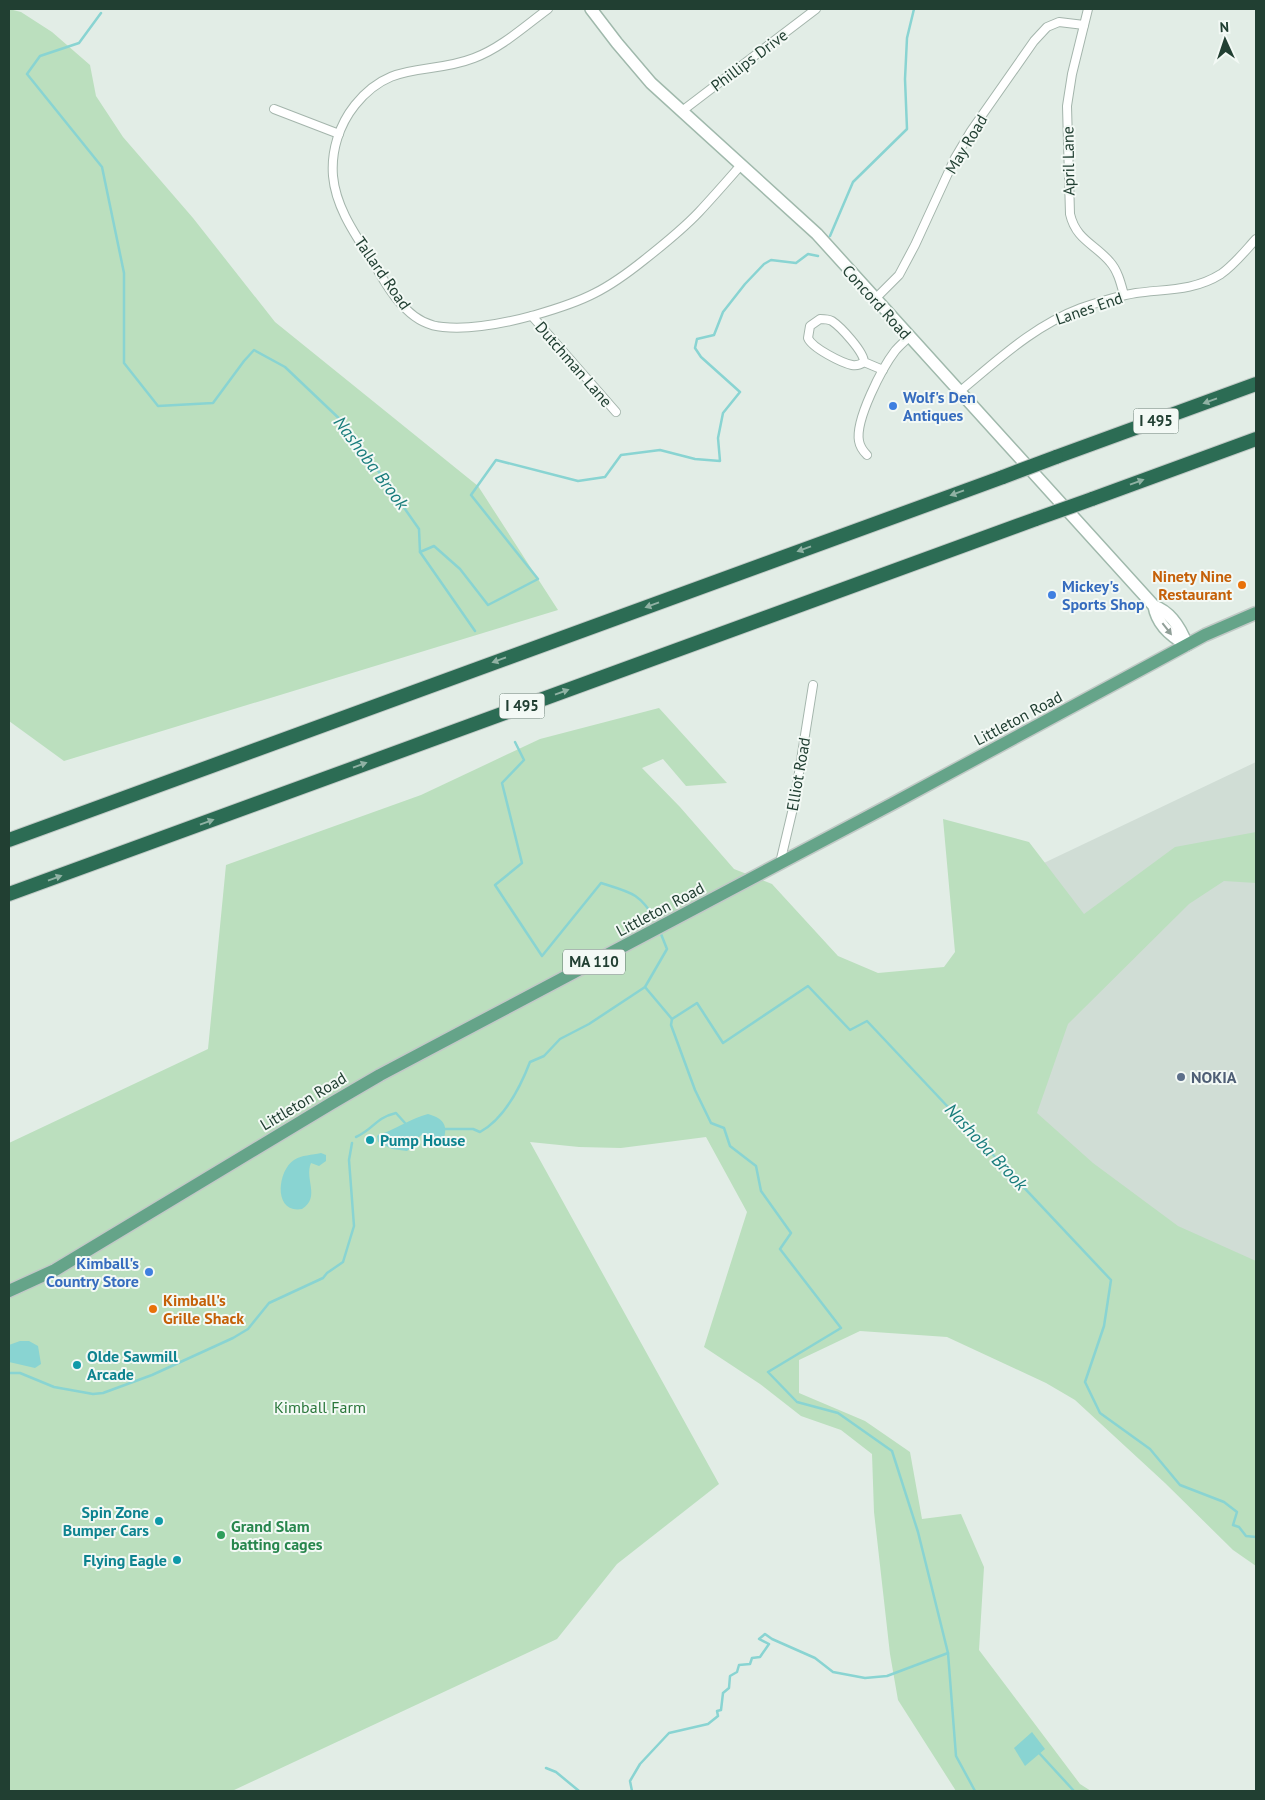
<svg xmlns="http://www.w3.org/2000/svg" width="1265" height="1800" font-family="'PT Sans',sans-serif">
	<style>
		.built { fill: #d0ddd5 }
		.green { fill: #bbdfbe }
		.water { fill: #89d4d2 }
		.lines { fill: none; stroke-linecap: round; stroke-linejoin: round }
		.stream { stroke: #89d4d2; stroke-width: 2.5 }
		.minor-casing { stroke: #a4b5ac; stroke-width: 10 }
		.secondary-casing { stroke: #a0b9ac; stroke-width: 14 }
		.primary-casing { stroke: #c1c9c6; stroke-width: 15 }
		.motorway-casing { stroke: #c1c9c6; stroke-width: 16 }
		.minor { stroke: #fff; stroke-width: 8 }
		.secondary { stroke: #fff; stroke-width: 11 }
		.primary { stroke: #65a489; stroke-width: 12 }
		.motorway { stroke: #2c6c54; stroke-width: 14 }
		.motorway-bridge-casing { stroke: #c1c9c6; stroke-width: 16; stroke-linecap: butt }
		.motorway-bridge { stroke: #2c6c54; stroke-width: 14 }
		.oneway { fill: #90b2a4 }
		.oneway2 { fill: #909f98 }
		.shop-dot { fill: #3f7fe0; stroke: #f3f9f5; stroke-width: 2 }
		.food-dot { fill: #e8710a; stroke: #f3f9f5; stroke-width: 2 }
		.service-dot { fill: #5c6f8a; stroke: #f3f9f5; stroke-width: 2 }
		.culture-dot { fill: #0f9aa8; stroke: #f3f9f5; stroke-width: 2 }
		.leisure-dot { fill: #2e9e5b; stroke: #f3f9f5; stroke-width: 2 }
		.labels { text-anchor: middle; stroke-width: 4; stroke-linejoin: round; paint-order: stroke }
		.shield { fill: #f3f9f5; stroke: #60776c; stroke-width: 1 }
		.shield-label { font-size: 15px; font-weight: bold; fill: #213f32 }
		.street-label { font-size: 16px; fill: #213f32; stroke: #f3f9f5 }
		.shop-label { font-size: 16px; font-weight: bold; fill: #366cbe; stroke: #f3f9f5; text-anchor: start }
		.food-label { font-size: 16px; font-weight: bold; fill: #c56008; stroke: #f3f9f5; text-anchor: end }
		.service-label { font-size: 16px; font-weight: bold; fill: #4e5e75; stroke: #f3f9f5; text-anchor: start }
		.culture-label { font-size: 16px; font-weight: bold; fill: #0d838f; stroke: #f3f9f5; text-anchor: start }
		.park-label { font-size: 16px; fill: #2a773b; stroke: #f3f9f5 }
		.leisure-label { font-size: 16px; font-weight: bold; fill: #27864d; stroke: #f3f9f5; text-anchor: start }
		.water-label { font-size: 18px; font-style: italic; fill: #197d7c; stroke: #f3f9f5 }
	</style>
	<rect width="100%" height="100%" fill="#e2ede6"/>
	<polygon class="built" points="1256,762 1256,1387 906,986 967,979 968,899"/>
	<g class="green">
		<polygon points="9,9 21,12 52,32 90,65 96,96 123,137 193,218 275,322 478,486 558,610 64,761 9,721"/>
		<polygon points="659,708 727,783 686,786 663,759 642,768 680,807 734,869 772,884 838,956 878,973 944,967 955,952 943,819 1029,842 1084,914 1175,847 1256,832 1256,883 1224,881 1189,904 1068,1024 1037,1113 1093,1163 1178,1226 1256,1261 1256,1566 1233,1550 1165,1483 1075,1400 1046,1383 947,1337 860,1331 799,1360 799,1393 865,1421 910,1452 922,1519 961,1514 984,1567 979,1650 1080,1784 1091,1791 956,1791 898,1700 890,1654 874,1512 872,1454 841,1430 801,1416 760,1384 704,1347 747,1212 706,1137 621,1148 579,1147 530,1142 719,1484 617,1564 557,1639 232,1791 9,1791 9,1143 208,1049 226,865 421,795 540,739"/>
	</g>
	<g class="water">
		<path d="M428,1114C445,1119 449,1126 442,1144L434,1145L425,1136L422,1135C417,1137 414,1146 407,1151L392,1149L378,1142L377,1136C379,1134 381,1134 384,1133C399,1127 410,1119 428,1114Z"/>
		<path d="M321,1153L326,1155V1161L319,1166L311,1163C304,1179 321,1197 302,1209C273,1214 277,1171 294,1160C302,1155 312,1155 321,1153Z"/>
		<polygon points="20,1341 29,1341 38,1346 41,1364 35,1368 9,1362 9,1345"/>
		<polygon points="1032,1732 1045,1749 1025,1766 1014,1748"/>
	</g>
	<g class="lines">
		<g class="stream">
			<polyline points="101,13 79,43 40,56 27,74 102,167 124,273 124,363 158,406 213,403 244,361 254,350 285,367 346,425 419,529 420,552 475,631"/>
			<polyline points="830,236 853,182 907,129 905,79 907,38 914,9"/>
			<polyline points="420,552 434,546 460,569 488,605 538,579 471,495 496,460 578,481 605,477 621,455 660,450 695,459 720,461 718,438 723,413 740,392 701,357 695,348 697,339 714,335 723,312 745,284 764,264 771,260 796,263 808,254 818,256"/>
			<path d="M515,742L524,760L502,783L522,863L495,885L542,956L601,883C629,892 639,892 655,919"/>
			<polyline points="661,934 667,949 645,987 672,1019 697,1003 723,1043 808,986 850,1030 867,1021 1111,1280 1104,1326 1085,1382 1100,1413 1150,1449 1180,1485 1224,1502 1237,1512 1233,1525 1239,1527 1246,1536 1256,1537"/>
			<polyline points="672,1019 671,1025 695,1090 711,1123 724,1128 730,1146 756,1166 761,1191 791,1233 780,1249 841,1328 768,1372 797,1402 838,1413 892,1451 918,1532 948,1653 956,1756 975,1791"/>
			<path d="M444,1129H473L480,1132C505,1118 520,1088 530,1062L544,1056L560,1039L589,1024L645,987"/>
			<path d="M356,1137C374,1129 375,1118 396,1113L405,1123"/>
			<polyline points="9,1373 20,1373 54,1387 93,1394 103,1393 152,1375 233,1338 248,1329 269,1303 323,1278 327,1273 343,1262 354,1226 349,1160 352,1143"/>
			<polyline points="1040,1754 1074,1791"/>
			<polyline points="546,1768 556,1772 579,1791"/>
			<polyline points="632,1791 630,1781 640,1764 669,1733 708,1724 718,1716 717,1711 721,1710 723,1693 729,1688 730,1676 737,1672 739,1665 750,1664 752,1658 760,1657 769,1644 759,1639 765,1634 772,1639 815,1658 833,1672 865,1678 887,1676 948,1653"/>
		</g>
		<defs>
			<g id="minor">
				<path d="M548,9C525,26 501,48 474,58C428,76 392,59 355,105C339,125 331,151 333,176C336,209 357,237 374,264C383,279 393,297 406,309C416,319 429,326 443,327C474,330 506,323 535,315C556,309 576,303 595,293C613,284 629,272 644,260C663,245 682,230 699,212C713,197 727,181 741,165"/>
				<path d="M1088,9L1072,74L1067,106L1070,214C1076,240 1095,244 1110,262C1118,271 1121,284 1124,295"/>
				<polyline points="274,109 339,134"/>
				<polyline points="682,111 816,9"/>
				<polyline points="875,299 899,275 915,245 955,158 971,131 1034,41 1047,27 1059,22 1084,25"/>
				<polyline points="532,316 616,412"/>
				<path d="M864,362C860,365 857,366 852,365C842,363 812,348 808,338L810,326L820,319C824,319 828,319 832,321C841,327 864,352 864,362L883,370"/>
				<path d="M959,392C998,360 1033,326 1081,308C1099,302 1117,296 1136,293C1166,289 1194,291 1221,274C1234,265 1245,251 1256,239"/>
				<path d="M867,455C863,451 860,447 859,441C855,420 882,368 895,351C899,346 904,342 909,337"/>
				<polyline points="780,863 794,804 813,685"/>
			</g>
			<g id="secondary">
				<path d="M591,9L617,43L651,83L817,234L1154,606C1171,612 1181,629 1187,645"/>
				<path d="M1154,606C1157,624 1172,637 1187,645"/>
			</g>
			<polyline id="primary" points="9,1291 55,1270 332,1103 380,1075 892,804 1205,635 1256,613"/>
			<g id="motorway">
				<polyline points="1056,457 1256,384"/>
				<polyline points="1092,499 1256,439"/>
				<polyline points="9,840 1003,477"/>
				<polyline points="9,894 1036,519"/>
			</g>
		</defs>
		<use href="#minor" class="minor-casing"/>
		<use href="#secondary" class="secondary-casing"/>
		<use href="#primary" class="primary-casing"/>
		<use href="#motorway" class="motorway-casing"/>
		<use href="#minor" class="minor"/>
		<use href="#secondary" class="secondary"/>
		<use href="#primary" class="primary"/>
		<use href="#motorway" class="motorway"/>
		<defs>
			<g id="motorway-bridge">
				<polyline points="1003,477 1056,457"/>
				<polyline points="1036,519 1092,499"/>
			</g>
		</defs>
		<use href="#motorway-bridge" class="motorway-bridge-casing"/>
		<use href="#motorway-bridge" class="motorway-bridge"/>
	</g>
	<defs><path id="oneway-solid" d="M-6-.8H1V-3.2L6.5 0L1 3.2V.8H-6Z" transform="scale(1.25)"/></defs>
	<g class="oneway">
		<use href="#oneway-solid" transform="translate(1210 401) rotate(160)"/>
		<use href="#oneway-solid" transform="translate(1137 482) rotate(-20)"/>
		<use href="#oneway-solid" transform="translate(957 493) rotate(160)"/>
		<use href="#oneway-solid" transform="translate(804 549) rotate(160)"/>
		<use href="#oneway-solid" transform="translate(652 605) rotate(160)"/>
		<use href="#oneway-solid" transform="translate(499 660) rotate(160)"/>
		<use href="#oneway-solid" transform="translate(562 692) rotate(-20)"/>
		<use href="#oneway-solid" transform="translate(360 765) rotate(-20)"/>
		<use href="#oneway-solid" transform="translate(207 822) rotate(-20)"/>
		<use href="#oneway-solid" transform="translate(55 878) rotate(-20)"/>
	</g>
	<use class="oneway2" href="#oneway-solid" transform="translate(1167 629) rotate(52)"/>
	<g class="shop-dot">
		<circle cx="893" cy="406" r="5"/>
		<circle cx="1052" cy="595" r="5"/>
		<circle cx="149" cy="1272" r="5"/>
	</g>
	<g class="food-dot">
		<circle cx="1242" cy="585" r="5"/>
		<circle cx="153" cy="1309" r="5"/>
	</g>
	<circle class="service-dot" cx="1181" cy="1077" r="5"/>
	<g class="culture-dot">
		<circle cx="370" cy="1140" r="5"/>
		<circle cx="77" cy="1365" r="5"/>
		<circle cx="159" cy="1521" r="5"/>
		<circle cx="177" cy="1560" r="5"/>
	</g>
	<circle class="leisure-dot" cx="221" cy="1535" r="5"/>
	<g class="labels">
		<g class="shield">
			<rect x="1133.5" y="408.5" width="45" height="25" rx="4"/>
			<rect x="499.5" y="693.5" width="45" height="25" rx="4"/>
			<rect x="563" y="949.5" width="62" height="25" rx="4"/>
		</g>
		<g class="shield-label">
			<text x="1156" y="426">I 495</text>
			<text x="522" y="711">I 495</text>
			<text x="594" y="967">MA 110</text>
		</g>
		<g class="street-label">
			<text transform="translate(749 60) rotate(-37)" y="6">Phillips Drive</text>
			<text transform="translate(966 144) rotate(-59)" y="6">May Road</text>
			<text transform="translate(1068 161) rotate(-91)" y="6">April Lane</text>
			<text transform="translate(383 273) rotate(55)" y="6">Tallard Road</text>
			<text transform="translate(877 302) rotate(48)" y="6">Concord Road</text>
			<text transform="translate(1089 308) rotate(-19)" y="6">Lanes End</text>
			<text transform="translate(574 364) rotate(49)" y="6">Dutchman Lane</text>
			<text transform="translate(1018 718) rotate(-28)" y="6">Littleton Road</text>
			<text transform="translate(798 774) rotate(-80)" y="6">Elliot Road</text>
			<text transform="translate(660 909) rotate(-28)" y="6">Littleton Road</text>
			<text transform="translate(303 1101) rotate(-31)" y="6">Littleton Road</text>
		</g>
		<g class="shop-label">
			<text x="903" y="403">Wolf's Den<tspan x="903" dy="18">Antiques</tspan></text>
			<text x="1062" y="592">Mickey's<tspan x="1062" dy="18">Sports Shop</tspan></text>
			<text x="139" y="1269" text-anchor="end">Kimball's<tspan x="139" dy="18">Country Store</tspan></text>
		</g>
		<g class="food-label">
			<text x="1232" y="582">Ninety Nine<tspan x="1232" dy="18">Restaurant</tspan></text>
			<text x="163" y="1306" text-anchor="start">Kimball's<tspan x="163" dy="18">Grille Shack</tspan></text>
		</g>
		<g class="service-label">
			<text x="1191" y="1083">NOKIA</text>
		</g>
		<g class="culture-label">
			<text x="380" y="1146">Pump House</text>
			<text x="87" y="1362">Olde Sawmill<tspan x="87" dy="18">Arcade</tspan></text>
			<text x="149" y="1518" text-anchor="end">Spin Zone<tspan x="149" dy="18">Bumper Cars</tspan></text>
			<text x="167" y="1566" text-anchor="end">Flying Eagle</text>
		</g>
		<g class="park-label">
			<text x="320" y="1413">Kimball Farm</text>
		</g>
		<g class="leisure-label">
			<text x="231" y="1532">Grand Slam<tspan x="231" dy="18">batting cages</tspan></text>
		</g>
		<g class="water-label">
			<text transform="translate(371 463) rotate(53)" y="6">Nashoba Brook</text>
			<text transform="translate(986 1147) rotate(47)" y="6">Nashoba Brook</text>
		</g>
	</g>
	<rect width="1265" height="1800" fill="none" stroke="#213f32" stroke-width="20"/>
	<g transform="translate(1225 40) rotate(357)" stroke="#f3f9f5" stroke-width="4" paint-order="stroke">
	<path d="M0-4L9 19L0 12L-9 19Z" fill="#213f32"/>
	<text y="-8" font-size="14" font-weight="bold" text-anchor="middle" fill="#213f32">N</text>
	</g>
</svg>
